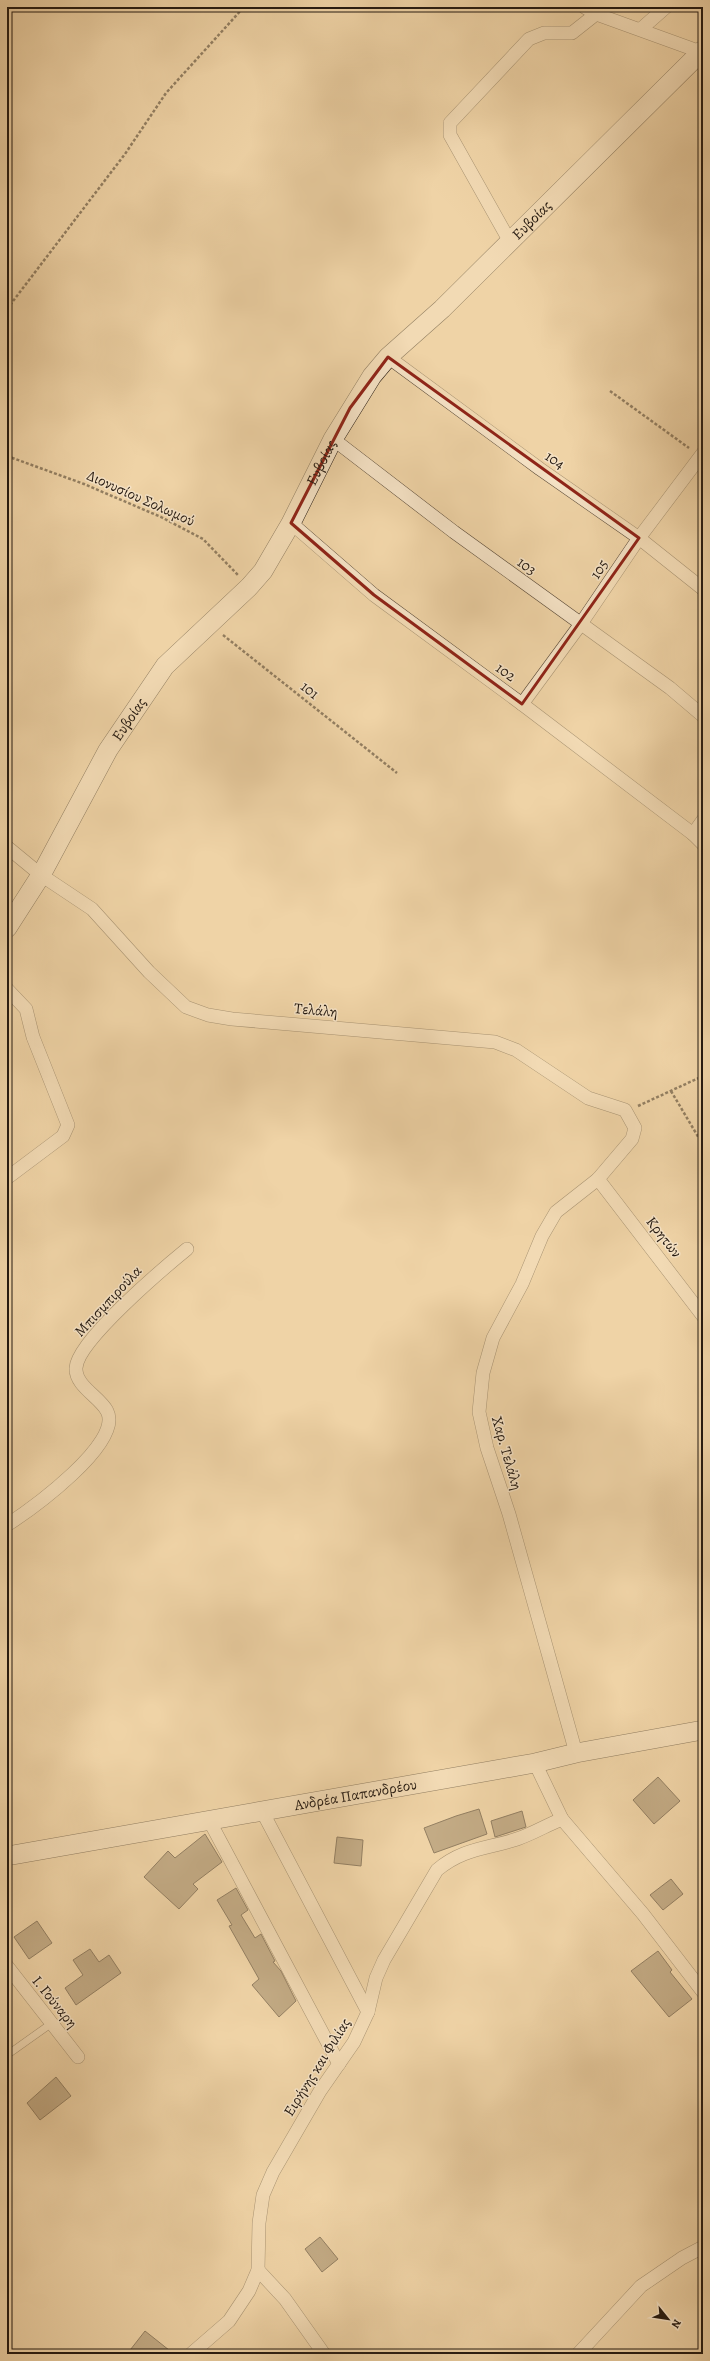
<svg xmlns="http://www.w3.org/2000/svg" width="710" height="2361" font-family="Alegreya,serif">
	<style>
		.building { fill: #8e7a5e; stroke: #251a11 }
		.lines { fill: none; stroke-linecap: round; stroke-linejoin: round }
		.lane-casing { stroke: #584836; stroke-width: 8 }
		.street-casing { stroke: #584836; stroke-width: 14 }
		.secondary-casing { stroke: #251a11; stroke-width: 20 }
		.path { stroke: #251a11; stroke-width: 2.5; stroke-dasharray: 3 2; stroke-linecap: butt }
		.lane { stroke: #f5e2c5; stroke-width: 7 }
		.street { stroke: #f5e2c5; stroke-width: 13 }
		.secondary { stroke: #f5e2c5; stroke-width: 19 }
		.marked { fill: none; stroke: #8f2418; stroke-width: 3; stroke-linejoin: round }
		.labels { text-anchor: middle; stroke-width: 3; stroke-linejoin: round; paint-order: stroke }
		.street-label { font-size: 15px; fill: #251a11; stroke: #f5e2c5 }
	</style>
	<rect width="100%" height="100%" fill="#efd3a6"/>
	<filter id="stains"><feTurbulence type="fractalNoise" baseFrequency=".005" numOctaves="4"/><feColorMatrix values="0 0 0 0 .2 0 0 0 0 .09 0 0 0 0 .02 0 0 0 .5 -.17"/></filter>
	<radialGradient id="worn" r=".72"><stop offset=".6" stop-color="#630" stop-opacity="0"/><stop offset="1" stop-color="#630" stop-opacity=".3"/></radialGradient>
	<g class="building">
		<polygon points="658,1777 680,1801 654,1824 633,1800"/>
		<polygon points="479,1809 487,1834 434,1853 424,1828 456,1816"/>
		<polygon points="522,1811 526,1827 495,1837 491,1821"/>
		<polygon points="205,1834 222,1862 193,1884 198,1889 179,1909 144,1877 168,1851 175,1858"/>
		<polygon points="337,1837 363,1840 361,1866 334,1863"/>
		<polygon points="671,1879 683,1894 663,1910 650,1895"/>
		<polygon points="236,1888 248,1910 241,1915 255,1938 261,1934 275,1961 273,1962 281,1971 296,2001 279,2017 252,1985 259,1979 229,1926 232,1925 217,1900"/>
		<polygon points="37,1921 52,1943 29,1959 14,1937"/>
		<polygon points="90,1949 99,1962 109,1955 121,1973 76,2005 65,1988 83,1975 73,1960"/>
		<polygon points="658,1951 672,1970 670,1972 692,1999 669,2017 631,1971"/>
		<polygon points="56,2077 71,2096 40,2120 27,2103"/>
		<polygon points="320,2237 338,2259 322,2272 305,2249"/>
		<polygon points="145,2331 174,2354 127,2354"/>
	</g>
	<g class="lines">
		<defs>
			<polyline id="lane" points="7,2055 52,2023"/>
			<g id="street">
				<polyline points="584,7 596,14 701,52"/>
				<polyline points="641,29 666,7"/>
				<polyline points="509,240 450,135 450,123 529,39 544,33 572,33 596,14"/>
				<polyline points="388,357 540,469 639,538 703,589"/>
				<polyline points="333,439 454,532 670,688 703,716"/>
				<polyline points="291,523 374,595 522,704 693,834 703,844"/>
				<polyline points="522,704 580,625 639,538 703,453"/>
				<polyline points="693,834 703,820"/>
				<polyline points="7,847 41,875 92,909 149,972 186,1007 208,1015 232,1019 495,1042 516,1050 588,1098 625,1110 635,1128 632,1139 598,1179 556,1212 542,1236 522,1284 493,1338 483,1373 479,1412 487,1448 509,1514 576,1753"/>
				<polyline points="7,989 26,1009 33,1037 68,1125 63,1136 7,1178"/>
				<polyline points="598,1179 703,1316"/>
				<path d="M7,1525C30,1510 124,1443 107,1411C100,1397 75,1386 76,1368C77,1341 165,1267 187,1249"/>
				<polyline points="535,1763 562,1819 643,1914 703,1992"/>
				<polyline points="262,1811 368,2012"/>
				<polyline points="209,1820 339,2064"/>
				<polyline points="7,1966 78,2057"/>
				<polyline points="258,2270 285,2299 324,2354"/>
				<path d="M191,2354L229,2321L249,2291L258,2270L259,2223L263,2195L273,2172L320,2091L354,2042L368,2012L376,1978L384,1960L437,1870C463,1848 487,1849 517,1839C532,1834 547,1825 562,1819"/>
				<polyline points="578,2354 641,2286 682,2258 703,2247"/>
			</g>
			<g id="secondary">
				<path id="s1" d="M7,928L41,875L108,750L165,666L249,587L263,571L291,523L333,439L372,376L388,357L442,309L703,50"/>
				<path id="s2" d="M7,1856L535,1763L576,1753L703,1730"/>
			</g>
		</defs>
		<use href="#lane" class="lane-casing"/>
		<use href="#street" class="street-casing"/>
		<use href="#secondary" class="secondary-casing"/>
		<g class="path">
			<polyline points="7,309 125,154 166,93 244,7"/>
			<polyline points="700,333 703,335"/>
			<polyline points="610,391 689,448"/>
			<polyline points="7,456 84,484 161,517 203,539 238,575"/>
			<polyline points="223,635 397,773"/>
			<polyline points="671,1091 703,1145"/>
			<polyline points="638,1106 703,1076"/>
		</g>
		<use href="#lane" class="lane"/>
		<use href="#street" class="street"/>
		<use href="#secondary" class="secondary"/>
	</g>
	<path d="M0 0H710V2361H0ZM388,357L639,538L522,704L374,595L291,523L350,408Z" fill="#efd3a6" fill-opacity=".55" fill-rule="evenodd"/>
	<path class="marked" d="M388,357L639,538L522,704L374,595L291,523L350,408Z"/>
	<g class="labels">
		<g class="street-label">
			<text dy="5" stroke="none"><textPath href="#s1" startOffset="890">Ευβοίας</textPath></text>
			<text transform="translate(555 460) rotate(35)" y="5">104</text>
			<text dy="5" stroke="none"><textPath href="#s1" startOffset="566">Ευβοίας</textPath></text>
			<text transform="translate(141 498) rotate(24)" y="5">Διονυσίου Σολωμού</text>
			<text transform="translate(527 566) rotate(36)" y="5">103</text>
			<text transform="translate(599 569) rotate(-56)" y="5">105</text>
			<text transform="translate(506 672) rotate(36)" y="5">102</text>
			<text transform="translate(310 690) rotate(39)" y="5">101</text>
			<text dy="5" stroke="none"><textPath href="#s1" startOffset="242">Ευβοίας</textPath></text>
			<text transform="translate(316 1010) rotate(5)" y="5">Τελάλη</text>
			<text transform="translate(664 1237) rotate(52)" y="5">Κρητών</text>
			<text transform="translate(108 1301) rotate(-47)" y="5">Μπισμπιρούλα</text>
			<text transform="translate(507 1453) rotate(74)" y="5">Χαρ. Τελάλη</text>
			<text dy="5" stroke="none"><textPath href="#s2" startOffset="354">Ανδρέα Παπανδρέου</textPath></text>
			<text transform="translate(55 2002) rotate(51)" y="5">Ι. Γούναρη</text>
			<text transform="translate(317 2067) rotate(-58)" y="5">Ειρήνης και Φιλίας</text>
		</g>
	</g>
	<rect width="710" height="2361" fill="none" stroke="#efd3a6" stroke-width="24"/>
	<rect x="8" y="8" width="694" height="2345" fill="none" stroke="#251a11" stroke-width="2"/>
	<rect x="12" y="12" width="686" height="2337" fill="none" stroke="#251a11"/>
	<g transform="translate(668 2319) rotate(120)" stroke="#f5e2c5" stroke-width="3" paint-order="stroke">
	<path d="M0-3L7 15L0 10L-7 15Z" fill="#251a11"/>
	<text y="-6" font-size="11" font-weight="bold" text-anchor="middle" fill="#251a11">N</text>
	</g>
	<rect width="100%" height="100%" filter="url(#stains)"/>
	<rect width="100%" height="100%" fill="url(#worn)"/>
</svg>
